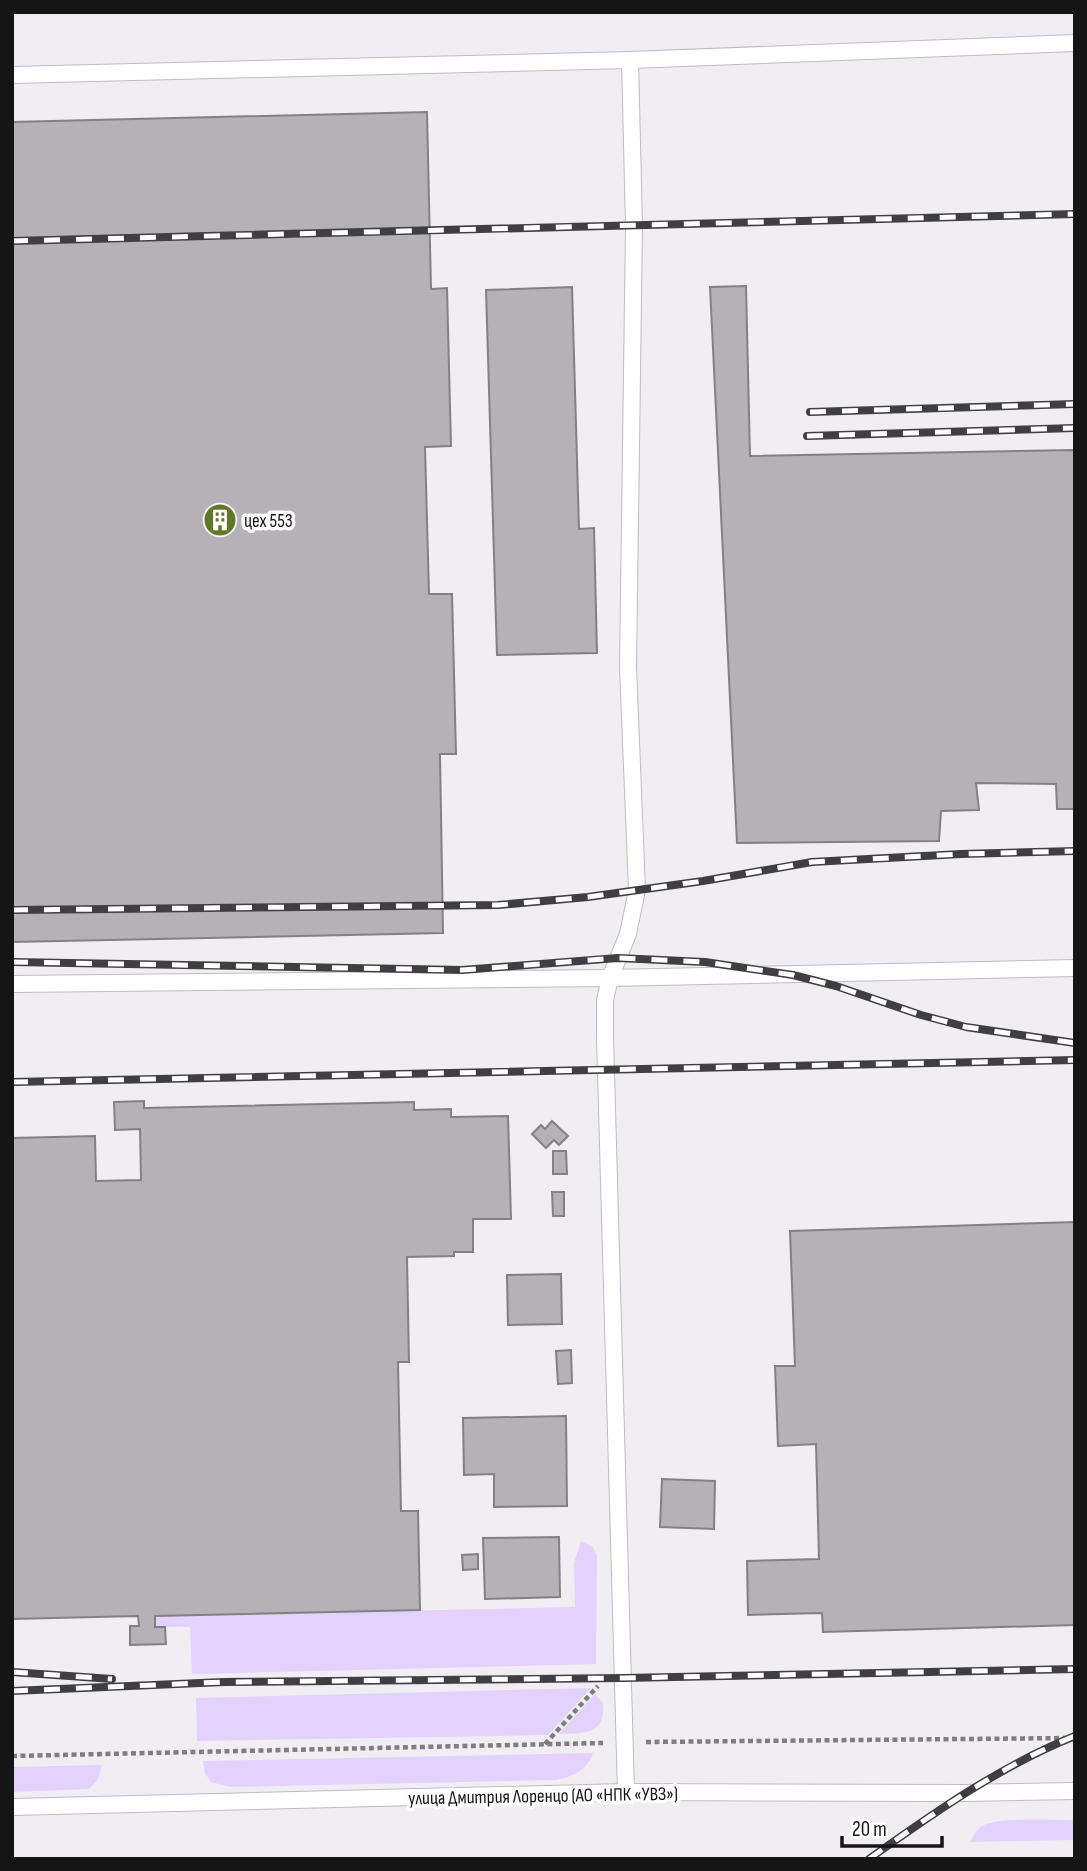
<svg xmlns="http://www.w3.org/2000/svg" width="1087" height="1871" font-family="'Sofia Sans Condensed',sans-serif">
	<style>
		.green { fill: #e3d1fe }
		.building { fill: #b4b2b7; stroke: #828084; stroke-width: 2 }
		.lines { fill: none; stroke-linecap: round; stroke-linejoin: round }
		.lane-casing { stroke: #bebcc1; stroke-width: 18 }
		.path { stroke: #7e7d80; stroke-width: 4.5; stroke-dasharray: 5 3.5; stroke-linecap: butt }
		.lane { stroke: #fff; stroke-width: 16 }
		.rail-casing { stroke: #3f3f41; stroke-width: 8 }
		.rail { stroke: #fdfcff; stroke-width: 5; stroke-dasharray: 16; stroke-linecap: butt }
		.labels { text-anchor: middle; stroke-width: 7; stroke-linejoin: round; paint-order: stroke }
		.poi-label { font-size: 19px; fill: #151516; stroke: #fdfcff; text-anchor: start }
		.street-label { font-size: 19px; fill: #151516; stroke: #fdfcff }
	</style>
	<rect width="100%" height="100%" fill="#f0eef3"/>
	<g class="green">
		<polygon points="581,1541 593,1547 597,1555 596,1664 192,1674 190,1627 155,1627 155,1616 575,1607 574,1563"/>
		<polygon points="591,1688 548,1735 197,1741 196,1698"/>
		<path d="M595,1694L603,1703C606,1736 583,1733 559,1734Z"/>
		<path d="M593,1753C587,1771 573,1776 556,1780L230,1787L211,1782L205,1773L203,1761Z"/>
		<polygon points="102,1765 98,1779 89,1789 12,1792 12,1767"/>
		<path d="M1075,1820V1840L970,1842C974,1835 977,1828 984,1825C1002,1817 1053,1820 1075,1820Z"/>
	</g>
	<g class="building">
		<polygon points="427,112 431,289 447,288 451,446 425,447 429,594 452,594 456,754 440,754 443,933 12,942 12,122"/>
		<polygon points="746,286 750,456 1075,450 1075,809 1057,809 1056,784 976,783 979,810 941,811 939,841 737,843 710,287"/>
		<polygon points="572,287 579,529 594,528 597,653 497,655 486,290"/>
		<polygon points="144,1101 144,1108 414,1102 414,1110 451,1109 451,1117 508,1116 511,1219 473,1219 473,1252 454,1252 454,1256 407,1257 409,1362 398,1362 401,1511 418,1511 420,1610 155,1616 155,1627 165,1627 166,1644 130,1645 130,1626 139,1626 138,1616 12,1619 12,1138 95,1136 96,1181 141,1180 140,1129 115,1130 114,1102"/>
		<polygon points="552,1121 568,1136 559,1145 554,1140 546,1148 532,1134 541,1125 545,1129"/>
		<polygon points="553,1151 566,1151 567,1174 553,1174"/>
		<polygon points="552,1192 564,1192 564,1216 553,1216"/>
		<polygon points="1075,1222 1075,1625 823,1632 822,1613 748,1615 747,1561 819,1559 816,1444 778,1446 775,1366 795,1366 790,1231"/>
		<polygon points="561,1274 562,1324 508,1325 507,1275"/>
		<polygon points="571,1350 572,1383 558,1384 556,1351"/>
		<polygon points="566,1416 567,1506 494,1507 494,1474 464,1475 463,1418"/>
		<polygon points="662,1479 715,1481 714,1529 660,1527"/>
		<polygon points="559,1537 560,1597 485,1599 483,1538"/>
		<polygon points="478,1554 478,1569 463,1570 462,1555"/>
	</g>
	<g class="lines">
		<defs>
			<g id="lane">
				<polyline points="630,60 1075,43"/>
				<polyline points="12,75 630,60 634,226 628,667 637,890 628,934 610,978 605,1000 605,1037 626,1792"/>
				<polyline points="12,984 610,978 1075,968"/>
				<polyline points="12,1807 626,1792 964,1793 1075,1791"/>
			</g>
		</defs>
		<use href="#lane" class="lane-casing"/>
		<g class="path">
			<polyline points="646,1742 1071,1738"/>
			<polyline points="545,1744 598,1686"/>
			<polyline points="12,1756 603,1743"/>
		</g>
		<use href="#lane" class="lane"/>
		<defs>
			<g id="rail">
				<polyline points="12,241 1075,214"/>
				<polyline points="810,412 1075,404"/>
				<polyline points="807,436 1075,428"/>
				<polyline points="12,910 498,905 588,897 703,881 812,862 961,854 1075,851"/>
				<polyline points="12,962 462,970 618,958 705,962 793,975 836,986 921,1015 966,1027 1075,1043"/>
				<polyline points="12,1082 1075,1060"/>
				<polyline points="12,1672 112,1679"/>
				<polyline points="12,1691 224,1682 623,1678 1075,1669"/>
				<path d="M869,1859C934,1813 1000,1766 1075,1736"/>
			</g>
		</defs>
		<use href="#rail" class="rail-casing"/>
		<use href="#rail" class="rail"/>
	</g>
	<defs>
		<symbol id="building-disc" viewBox="-11 -11 22 22"><circle r="9.5" fill="#627728" stroke="#fdfcff"/><path d="M-4-6H4V6H1V3H-1V6H-4ZM-2.5-4.3h1.7v1.8h-1.7ZM.8-4.3h1.7v1.8H.8ZM-2.5-1h1.7V.8h-1.7ZM.8-1h1.7V.8H.8Z" fill="#fff"/></symbol>
	</defs>
	<g fill-rule="evenodd">
		<use href="#building-disc" x="201" y="501" width="38" height="38"/>
	</g>
	<g class="labels">
		<g class="poi-label">
			<text x="244" y="527">цех 553</text>
		</g>
		<g class="street-label">
			<text transform="translate(543 1795) rotate(-1)" y="7">улица Дмитрия Лоренцо (АО «НПК «УВЗ»)</text>
		</g>
	</g>
	<rect width="1087" height="1871" fill="none" stroke="#151516" stroke-width="28"/>
	<path d="M842 1836v10h100v-10" fill="none" stroke="#151516" stroke-width="3.5"/>
	<text x="852" y="1836" font-size="21" fill="#151516" stroke="#fdfcff" stroke-width="5" paint-order="stroke">20 m</text>
</svg>
